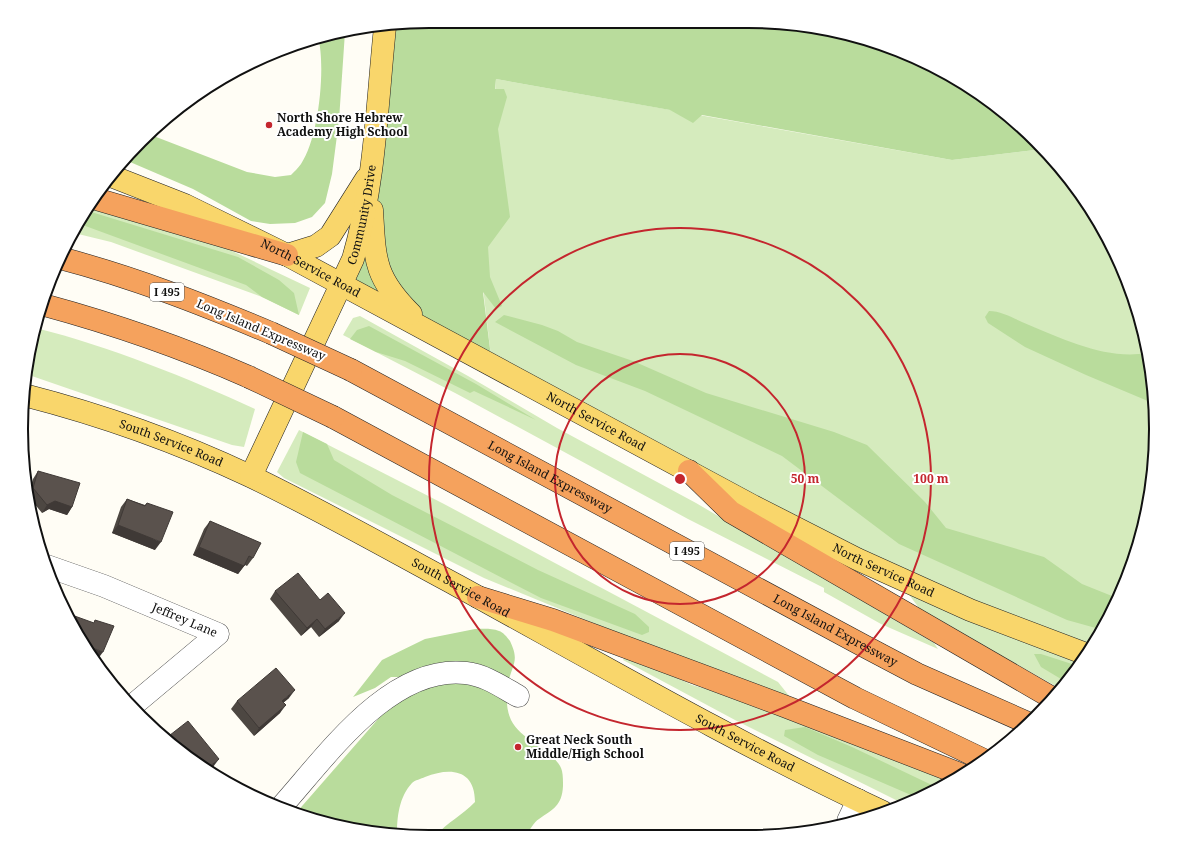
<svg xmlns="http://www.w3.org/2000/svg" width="1177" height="858" font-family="'Noto Serif',serif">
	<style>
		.green { fill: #d5ebbd }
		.forest { fill: #b9dc9c }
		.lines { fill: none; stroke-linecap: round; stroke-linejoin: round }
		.minor-casing { stroke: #444; stroke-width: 23 }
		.major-casing { stroke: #222; stroke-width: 23 }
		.highway-casing { stroke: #222; stroke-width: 23 }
		.minor { stroke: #fff; stroke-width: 22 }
		.major { stroke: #f9d66b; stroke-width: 22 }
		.highway { stroke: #f5a25d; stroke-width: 22 }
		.highway-bridge-casing { stroke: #222; stroke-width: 23; stroke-linecap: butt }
		.highway-bridge { stroke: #f5a25d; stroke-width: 22 }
		.wall { fill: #4d4742 }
		.shaded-wall { fill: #3f3936 }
		.building { fill: #5a524d; stroke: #3f3936 }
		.ring { fill: none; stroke: #c4262e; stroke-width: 2 }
		.poi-dot { fill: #c4262e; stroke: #fff; stroke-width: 1.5 }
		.labels { text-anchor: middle; stroke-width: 4; stroke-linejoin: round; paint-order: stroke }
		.shield { fill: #fff; stroke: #585858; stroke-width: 1 }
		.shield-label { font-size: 11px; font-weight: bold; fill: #111 }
		.poi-label { font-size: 12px; font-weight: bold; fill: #111; stroke: #fff; text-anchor: start }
		.street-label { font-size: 12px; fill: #111; stroke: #fff }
		.rim { fill: none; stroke: #111; stroke-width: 2 }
		.centre { fill: #c4262e; stroke: #fff; stroke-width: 2 }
		.ring-label { font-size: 12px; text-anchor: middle; font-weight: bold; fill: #c4262e; stroke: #fff; stroke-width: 4; stroke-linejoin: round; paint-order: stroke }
	</style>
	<rect width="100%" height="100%" fill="#fffdf5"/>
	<g class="green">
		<polygon points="496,79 952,160 1043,149 1072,180 1114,248 1142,323 1155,402 1153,482 1134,560 1101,633 1086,654 1027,633 492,365 481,271"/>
		<polygon points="92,205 211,241 310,288 299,315 262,297 111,242 74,233"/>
		<polygon points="360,316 468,376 557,428 696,503 934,643 938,649 881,624 824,592 824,588 688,519 457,394 343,335 353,318"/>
		<path d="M36,328C111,347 185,377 255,409L244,447L232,445L26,374L29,350Z"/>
		<polygon points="299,430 444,504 778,682 790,697 625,636 484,578 284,478 277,472"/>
		<polygon points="907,592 1081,661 1061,689 922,612"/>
		<polygon points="628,654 692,685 770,707 950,780 906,805 735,720 623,660"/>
	</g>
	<g class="forest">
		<polygon points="429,21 748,21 853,35 904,52 974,90 1017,122 1043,149 952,160 702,115 693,123 670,110 496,79 495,89 504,89 507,97 498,129 510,217 488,247 490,277 502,306 496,309 483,292 492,365 342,284 385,27"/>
		<path d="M345,32L339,120L332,174L325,203L312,217L295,223L270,224L251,221L193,189L123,159L151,135L247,172L275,177L291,175C294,172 298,168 301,164C319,138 326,66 318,37Z"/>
		<polygon points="88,211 238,257 279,280 294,293 299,315 262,297 246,285 80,224"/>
		<path d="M989,311C1003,311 1016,320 1029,325C1065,340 1107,360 1147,353L1155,404L1086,375L1025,347L988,323L985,317Z"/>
		<polygon points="504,315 542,325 558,331 577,342 633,361 706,393 834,432 867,445 925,502 946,528 1044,557 1082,584 1117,598 1103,630 1067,620 899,544 782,456 645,391 576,365 495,322"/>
		<polygon points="369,326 476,384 536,420 474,391 470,393 405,361 376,352 350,339 357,330"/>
		<polygon points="303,432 327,444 334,460 392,495 538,570 635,614 649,627 649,632 642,635 541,598 300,473 296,462"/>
		<path d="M475,629C483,629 491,628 499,631C503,632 507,637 510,641C520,662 512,664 508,684C506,696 506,709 511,720C521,741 557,751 562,771C563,775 563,782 563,786C562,806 553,809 539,819C534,822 530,830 526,835L436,836C447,822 463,815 475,802C475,769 450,767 425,777C421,779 415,780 412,783C399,797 397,817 397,835L323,823L296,813L392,703L405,677H391L375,688L353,697L382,660L425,639Z"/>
		<polygon points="1034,654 1041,654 1078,666 1066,682 1041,667"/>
		<polygon points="805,727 852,747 936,787 918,798 818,755 784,736 785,730"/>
	</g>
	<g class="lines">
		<defs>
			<g id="minor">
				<path id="s1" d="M47,566L104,586L218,634L132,706"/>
				<path d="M281,807C326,757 390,664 466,673C485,675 502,687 518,696"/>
				<polyline points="848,821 858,800"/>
			</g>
			<g id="major">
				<path id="s2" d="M111,176L185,205L287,255L753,506L857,559L970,610L1086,654"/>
				<path d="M372,210C375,260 374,277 411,314"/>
				<polyline points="287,255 316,246 330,236 366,179"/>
				<path id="s3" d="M24,395C102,415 178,442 250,476C321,510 389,549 458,586C598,663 738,744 883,812"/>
				<path id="s4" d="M251,476L353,259C375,184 377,104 385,27"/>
			</g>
			<g id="highway">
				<polyline points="96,199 287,255"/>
				<path d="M60,258C133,277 202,304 271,333"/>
				<path d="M44,305C114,324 183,348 249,377"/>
				<path id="s5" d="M351,370L864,646L917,674L1028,723"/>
				<polyline points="333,417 855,698 984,760"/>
				<polyline points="689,471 731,512 1054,699"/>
				<polyline points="478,597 553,620 784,706 960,774"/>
			</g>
		</defs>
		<use href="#minor" class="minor-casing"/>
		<use href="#major" class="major-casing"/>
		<use href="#highway" class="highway-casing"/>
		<use href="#minor" class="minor"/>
		<use href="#major" class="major"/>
		<use href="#highway" class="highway"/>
		<defs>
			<g id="highway-bridge">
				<polyline points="271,333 351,370"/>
				<polyline points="249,377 333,417"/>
			</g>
		</defs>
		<use href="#highway-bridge" class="highway-bridge-casing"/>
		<use href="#highway-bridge" class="highway-bridge"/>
	</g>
	<g class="wall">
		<polygon points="38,471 72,507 67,515 49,509 42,513 29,497 28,496 33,479"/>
		<polygon points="127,499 145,505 147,503 155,550 112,533 121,507"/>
		<polygon points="210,521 253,558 247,566 245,565 238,574 193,555 204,529"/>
		<polygon points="275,591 320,600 339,621 319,637 311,627 301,636 270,599"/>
		<polygon points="289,698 284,702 280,713 254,736 231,709 237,701"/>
	</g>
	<g class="shaded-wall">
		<polygon points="55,501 72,507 67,515 49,509 42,513 47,505"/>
		<polygon points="118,525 161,542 155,550 112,533"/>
		<polygon points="199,547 244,566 238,574 193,555"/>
		<polygon points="345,613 339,621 319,637 325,629"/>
		<polygon points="317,619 311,627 301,636 307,628"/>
		<polygon points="88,646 103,652 97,660 95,659"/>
		<polygon points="295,690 289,698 276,709 282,701"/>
		<polygon points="286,705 280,713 254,736 259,728"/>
		<polygon points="219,759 213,767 210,770 208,768"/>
	</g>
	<g class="building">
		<polygon points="38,471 80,483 72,507 55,501 47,505 33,488"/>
		<polygon points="127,499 145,506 147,503 173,512 161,542 118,525"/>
		<polygon points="210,521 261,543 253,558 249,556 244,566 199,547"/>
		<polygon points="298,573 320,600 328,593 345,613 325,629 317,619 307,628 275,591"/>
		<polygon points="69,614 94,623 95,620 114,626 103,652 88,646"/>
		<polygon points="276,668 295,690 282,701 286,705 259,728 237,701"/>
		<polygon points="188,721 219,759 208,768 165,739"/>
	</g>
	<g class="ring">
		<circle cx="680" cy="479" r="125"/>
		<circle cx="680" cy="479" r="251"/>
	</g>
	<g class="poi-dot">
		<circle cx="269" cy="125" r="4"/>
		<circle cx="518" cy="747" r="4"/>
	</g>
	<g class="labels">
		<g class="shield">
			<rect x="150" y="283" width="34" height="18" rx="3"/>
			<rect x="670" y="542" width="34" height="18" rx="3"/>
		</g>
		<g class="shield-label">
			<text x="167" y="296">I 495</text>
			<text x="687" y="555">I 495</text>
		</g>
		<g class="poi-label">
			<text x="277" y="122">North Shore Hebrew<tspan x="277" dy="14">Academy High School</tspan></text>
			<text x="526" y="744">Great Neck South<tspan x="526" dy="14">Middle/High School</tspan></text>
		</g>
		<g class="street-label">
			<text dy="4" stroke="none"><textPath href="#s4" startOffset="285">Community Drive</textPath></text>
			<text dy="4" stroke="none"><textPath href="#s2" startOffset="220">North Service Road</textPath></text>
			<text transform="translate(261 330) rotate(23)" y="4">Long Island Expressway</text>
			<text dy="4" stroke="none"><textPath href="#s2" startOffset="544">North Service Road</textPath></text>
			<text dy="4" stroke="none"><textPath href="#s3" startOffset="155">South Service Road</textPath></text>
			<text dy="4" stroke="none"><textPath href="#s5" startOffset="226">Long Island Expressway</textPath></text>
			<text dy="4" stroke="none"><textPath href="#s2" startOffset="868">North Service Road</textPath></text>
			<text dy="4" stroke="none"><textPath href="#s3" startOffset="479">South Service Road</textPath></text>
			<text dy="4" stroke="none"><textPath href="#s1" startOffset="148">Jeffrey Lane</textPath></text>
			<text dy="4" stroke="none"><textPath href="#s5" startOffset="550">Long Island Expressway</textPath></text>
			<text dy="4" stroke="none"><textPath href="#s3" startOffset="803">South Service Road</textPath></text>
		</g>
	</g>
	<path d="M0 0H1177V858H0ZM429 28H748A401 401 0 0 1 1149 429V429A401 401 0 0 1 748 830H429A401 401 0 0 1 28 429V429A401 401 0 0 1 429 28Z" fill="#fff" fill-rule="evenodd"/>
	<path class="rim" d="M429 28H748A401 401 0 0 1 1149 429V429A401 401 0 0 1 748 830H429A401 401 0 0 1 28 429V429A401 401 0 0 1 429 28Z"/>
	<circle cx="680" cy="479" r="6" class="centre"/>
	<g class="ring-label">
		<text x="805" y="483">50 m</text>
		<text x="931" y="483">100 m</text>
	</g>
</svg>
